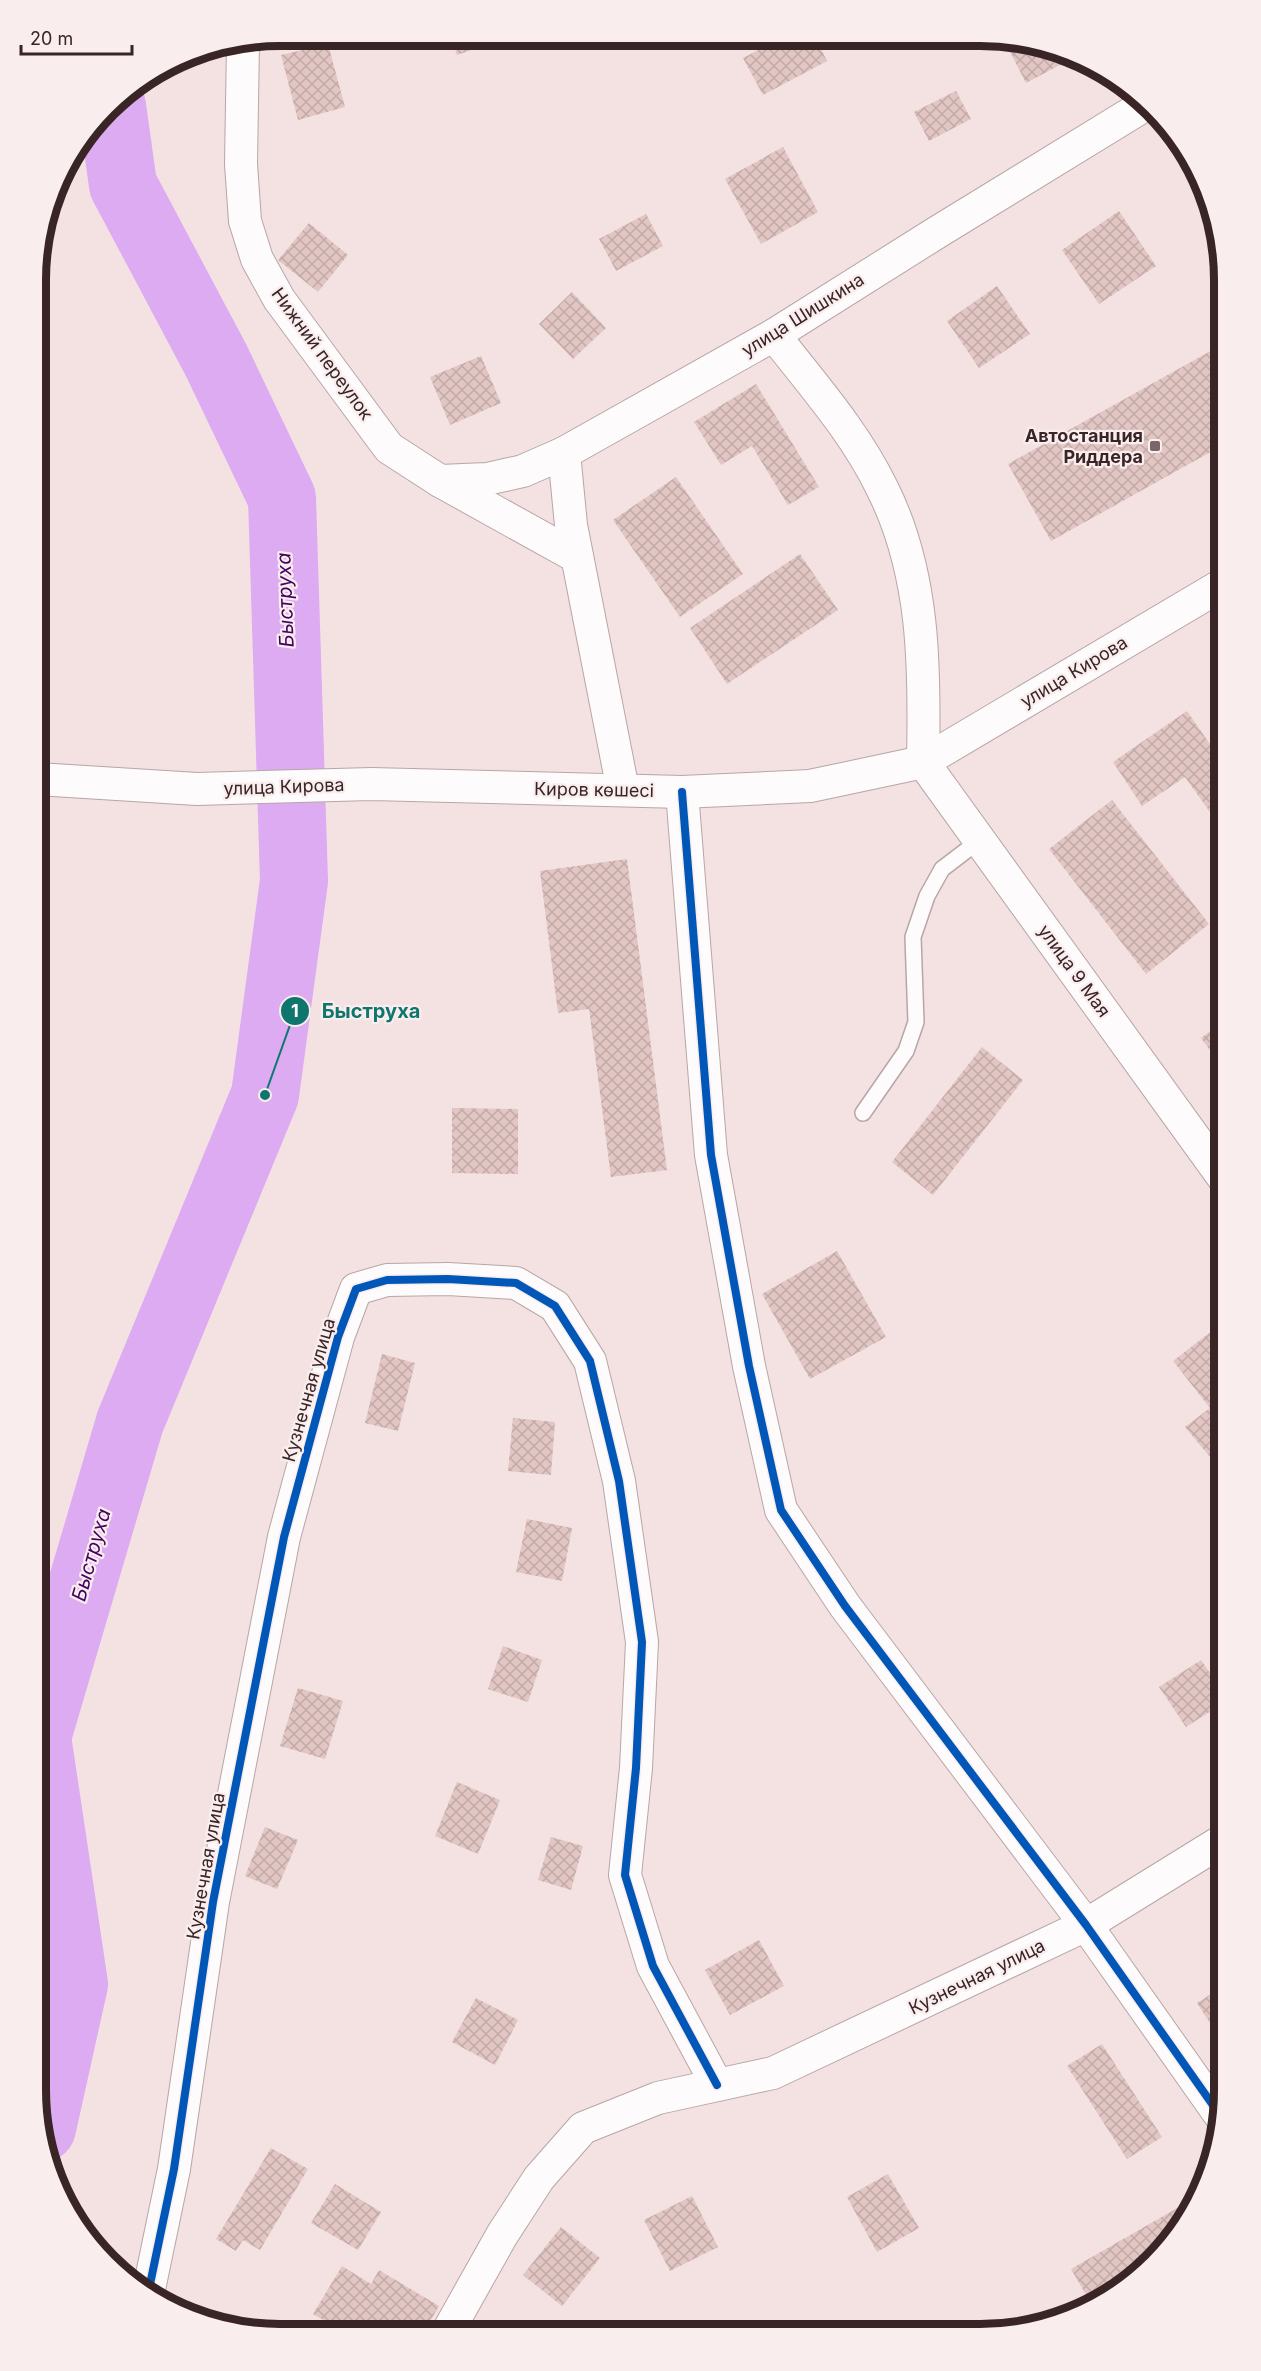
<svg xmlns="http://www.w3.org/2000/svg" width="1261" height="2371" font-family="Inter,sans-serif">
	<style>
		.lines { fill: none; stroke-linecap: round; stroke-linejoin: round }
		.river { stroke: #dcabf2; stroke-width: 68 }
		.building { fill: url(#building-cross-hatch) }
		.service-casing { stroke: #b8a6a7; stroke-width: 18 }
		.minor-casing { stroke: #b8a6a7; stroke-width: 34 }
		.service { stroke: #fdfbfb; stroke-width: 15 }
		.minor { stroke: #fdfbfb; stroke-width: 32 }
		.cycleway-casing { stroke: #f9edee; stroke-width: 11 }
		.cycleway { stroke: #0057b8; stroke-width: 8 }
		.poi-dot { fill: #7a6668; stroke: #f9edee; stroke-width: 2 }
		.labels { text-anchor: middle; stroke-width: 4.5; stroke-linejoin: round; paint-order: stroke }
		.street-label { font-size: 18px; fill: #392426; stroke: #f9edee }
		.poi-label { font-size: 18px; font-weight: bold; fill: #392426; stroke: #f9edee; text-anchor: end }
		.water-label { font-size: 20px; font-style: italic; fill: #450261; stroke: #f9edee }
		.rim { fill: none; stroke: #392426; stroke-width: 8 }
		.leader { fill: none; stroke: #0f766e; stroke-width: 2 }
		.callout-dot { fill: #0f766e; stroke: #f9edee; stroke-width: 2 }
		.mark-label { font-size: 18px; text-anchor: middle; font-weight: bold; fill: #fff }
		.callout-label { font-size: 20px; text-anchor: middle; font-weight: bold; fill: #0f766e; stroke: #f9edee; stroke-width: 4.5; stroke-linejoin: round; paint-order: stroke }
	</style>
	<defs>
		<pattern id="building-cross-hatch" width="8" height="8" patternUnits="userSpaceOnUse" patternTransform="scale(1.5)"><rect width="8" height="8" fill="#e1c6c3"/><path d="M0 0l8 8M0 8l8-8" fill="none" stroke="#c2aaa7"/></pattern>
	</defs>
	<rect width="100%" height="100%" fill="#f4e2e3"/>
	<g class="lines">
		<polyline class="river" points="42,2128 74,1984 37,1737 130,1422 265,1095 294,881 282,498 216,360 123,185 112,106"/>
	</g>
	<g class="building">
		<polygon points="451,37 505,37 505,38 457,55"/>
		<polygon points="779,39 816,39 827,61 763,95 743,58"/>
		<polygon points="1016,41 1028,41 1075,57 1026,83 1007,46"/>
		<polygon points="328,44 345,107 298,120 281,55"/>
		<polygon points="956,91 971,119 929,141 914,112"/>
		<polygon points="783,147 818,212 761,244 725,179"/>
		<polygon points="1119,211 1156,266 1099,304 1062,250"/>
		<polygon points="646,214 663,246 616,271 599,239"/>
		<polygon points="309,223 348,255 318,292 278,260"/>
		<polygon points="997,286 1030,334 979,368 947,321"/>
		<polygon points="572,292 606,328 573,359 539,324"/>
		<polygon points="1225,343 1225,444 1051,541 1008,464"/>
		<polygon points="481,356 501,403 450,425 430,377"/>
		<polygon points="756,384 819,487 788,505 752,446 721,465 694,422"/>
		<polygon points="676,477 743,574 680,617 613,520"/>
		<polygon points="800,554 838,610 727,684 690,628"/>
		<polygon points="1187,711 1225,766 1225,827 1222,829 1185,777 1142,806 1113,762"/>
		<polygon points="1112,800 1209,924 1146,974 1049,849"/>
		<polygon points="627,859 667,1170 611,1177 589,1009 558,1013 540,871"/>
		<polygon points="1225,1020 1225,1071 1201,1038"/>
		<polygon points="982,1047 1023,1080 933,1195 892,1162"/>
		<polygon points="452,1108 518,1109 518,1174 452,1173"/>
		<polygon points="837,1251 886,1337 810,1379 762,1294"/>
		<polygon points="1217,1327 1225,1337 1225,1456 1215,1463 1185,1427 1210,1408 1173,1361"/>
		<polygon points="382,1354 415,1363 398,1431 365,1423"/>
		<polygon points="513,1418 555,1422 551,1475 508,1471"/>
		<polygon points="527,1519 572,1528 562,1581 516,1572"/>
		<polygon points="503,1646 542,1660 528,1702 488,1689"/>
		<polygon points="1201,1660 1225,1695 1225,1702 1186,1727 1159,1687"/>
		<polygon points="298,1688 343,1701 325,1759 280,1746"/>
		<polygon points="457,1782 500,1800 478,1854 435,1836"/>
		<polygon points="265,1827 298,1840 277,1889 245,1876"/>
		<polygon points="551,1837 583,1846 571,1890 538,1880"/>
		<polygon points="759,1940 784,1986 730,2015 705,1970"/>
		<polygon points="1224,1986 1224,2045 1197,2003"/>
		<polygon points="476,1998 518,2020 495,2065 452,2042"/>
		<polygon points="1102,2044 1162,2137 1127,2159 1067,2066"/>
		<polygon points="271,2148 308,2169 260,2250 243,2240 236,2251 216,2239"/>
		<polygon points="888,2174 919,2228 877,2252 847,2197"/>
		<polygon points="335,2184 381,2212 358,2250 311,2223"/>
		<polygon points="1200,2195 1174,2240 1147,2267 1089,2300 1071,2269"/>
		<polygon points="692,2196 718,2247 670,2271 644,2220"/>
		<polygon points="561,2227 600,2258 562,2306 523,2275"/>
		<polygon points="342,2266 371,2284 379,2270 439,2306 423,2333 345,2333 313,2314"/>
		<polygon points="497,2324 512,2334 492,2334"/>
	</g>
	<g class="lines">
		<defs>
			<polyline id="service" points="863,1113 906,1051 916,1022 913,937 927,896 942,869 980,840"/>
			<g id="minor">
				<polyline points="243,43 241,164 245,221 257,259 279,299 389,448 440,481 577,557"/>
				<path d="M774,335C812,384 855,432 882,488C925,573 925,669 923,762"/>
				<polyline points="564,453 571,525 623,790"/>
				<polyline points="440,481 487,479 523,471 564,453 774,335 936,233 1148,103"/>
				<polyline points="923,762 1225,1180"/>
				<polyline points="37,779 197,789 371,784 682,792 810,786 923,762 1225,583"/>
				<polyline points="682,792 711,1155 749,1366 781,1510 845,1606 1086,1925 1222,2118"/>
				<polyline points="148,2294 174,2169 213,1902 284,1537 338,1337 356,1289 387,1280 448,1279 516,1283 555,1306 590,1361 619,1481 642,1642 636,1768 625,1875 653,1966 717,2085"/>
				<polyline points="447,2333 502,2235 539,2178 583,2128 658,2098 773,2073 1086,1925 1225,1839"/>
			</g>
		</defs>
		<use href="#service" class="service-casing"/>
		<use href="#minor" class="minor-casing"/>
		<use href="#service" class="service"/>
		<use href="#minor" class="minor"/>
		<defs>
			<g id="cycleway">
				<polyline points="682,792 711,1155 749,1366 781,1510 845,1606 1086,1925 1222,2118"/>
				<polyline points="148,2294 174,2169 213,1902 284,1537 338,1337 356,1289 387,1280 448,1279 516,1283 555,1306 590,1361 619,1481 642,1642 636,1768 625,1875 653,1966 717,2085"/>
			</g>
		</defs>
		<use href="#cycleway" class="cycleway-casing"/>
		<use href="#cycleway" class="cycleway"/>
	</g>
	<rect class="poi-dot" x="1149" y="440" width="12" height="12" rx="3"/>
	<g class="labels">
		<g class="street-label">
			<text transform="translate(803 315) rotate(-32)" y="6">улица Шишкина</text>
			<text transform="translate(322 354) rotate(54)" y="6">Нижний переулок</text>
			<text transform="translate(1074 672) rotate(-31)" y="6">улица Кирова</text>
			<text transform="translate(284 787) rotate(-2)" y="6">улица Кирова</text>
			<text transform="translate(594 790) rotate(1)" y="6">Киров көшесі</text>
			<text transform="translate(1074 971) rotate(54)" y="6">улица 9 Мая</text>
			<text transform="translate(309 1390) rotate(-74)" y="6">Кузнечная улица</text>
			<text transform="translate(206 1866) rotate(-80)" y="6">Кузнечная улица</text>
			<text transform="translate(977 1977) rotate(-26)" y="6">Кузнечная улица</text>
		</g>
		<g class="poi-label">
			<text x="1143" y="442">Автостанция<tspan x="1143" dy="21">Риддера</tspan></text>
		</g>
		<g class="water-label">
			<text transform="translate(285 600) rotate(-92)" y="7">Быструха</text>
			<text transform="translate(91 1555) rotate(-74)" y="7">Быструха</text>
		</g>
	</g>
	<path d="M0 0H1261V2371H0ZM280 46H980A234 234 0 0 1 1214 280V2090A234 234 0 0 1 980 2324H280A234 234 0 0 1 46 2090V280A234 234 0 0 1 280 46Z" fill="#f9edee" fill-rule="evenodd"/>
	<path class="rim" d="M280 46H980A234 234 0 0 1 1214 280V2090A234 234 0 0 1 980 2324H280A234 234 0 0 1 46 2090V280A234 234 0 0 1 280 46Z"/>
	<path class="leader" d="M265 1095L295 1011"/>
	<g class="callout-dot">
		<circle cx="265" cy="1095" r="6"/>
		<circle cx="295" cy="1011" r="15"/>
	</g>
	<g class="mark-label">
		<text x="295" y="1017">1</text>
	</g>
	<g class="callout-label">
		<text x="371" y="1018">Быструха</text>
	</g>
	<path d="M21 45v9h111v-9" fill="none" stroke="#392426" stroke-width="3"/>
	<text x="30" y="45" font-size="18" fill="#392426" stroke="#f9edee" stroke-width="4.5" paint-order="stroke">20 m</text>
</svg>
